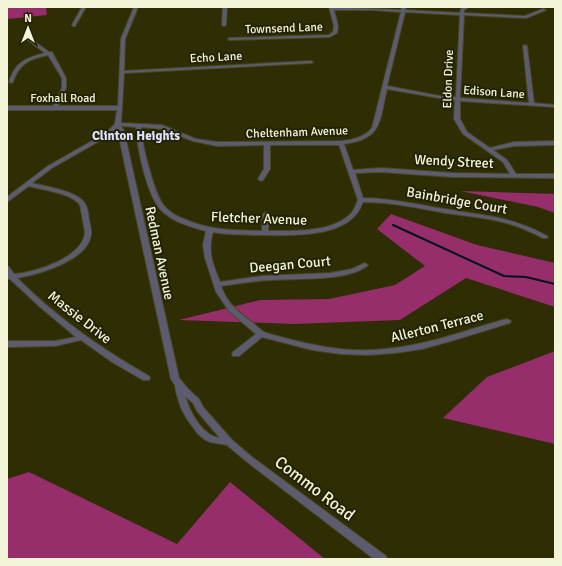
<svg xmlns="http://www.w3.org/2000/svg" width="562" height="566" font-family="Signika,sans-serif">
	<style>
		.forest { fill: #952e6a }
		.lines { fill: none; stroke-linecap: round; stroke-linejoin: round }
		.stream { stroke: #03141c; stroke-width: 2 }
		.minor-casing { stroke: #4a4921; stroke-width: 2 }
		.minor { fill: #5d5b70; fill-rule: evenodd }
		.labels { text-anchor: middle; stroke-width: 4; stroke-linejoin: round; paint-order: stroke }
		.far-street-label { font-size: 12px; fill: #f4f5d8; stroke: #232307 }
		.far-neighbourhood-label { font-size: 13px; font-weight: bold; fill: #e1e0fd; stroke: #232307 }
		.street-label { font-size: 14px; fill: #f4f5d8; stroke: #232307 }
		.near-street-label { font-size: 17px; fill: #f4f5d8; stroke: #232307 }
	</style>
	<rect width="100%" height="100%" fill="#2e2d03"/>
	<g class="forest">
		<polygon points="7,7 46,7 47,15 8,19"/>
		<polygon points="460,191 555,194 555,213 538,207"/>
		<polygon points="391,214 477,245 555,263 555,307 466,278 400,320 294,324 179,320 260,300 329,299 395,285 425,266 377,229"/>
		<polygon points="555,351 555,444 443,418 487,377"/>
		<polygon points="29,472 177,544 230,482 325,559 7,559 7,479"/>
	</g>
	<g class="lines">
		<polyline class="stream" points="393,225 504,276 526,277 555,284"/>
		<defs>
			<g id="minor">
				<polygon points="82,7 86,7 75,26 73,26 72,25"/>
				<path d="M134,7H138L125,39L124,71L311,61L313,62L311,63L124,73L121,123L162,125L196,139L217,142L341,141C353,140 365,137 372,128L401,12L371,10H334L338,26L337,33L330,37L230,40L228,39L229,38L329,35L333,32L334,26L329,7L401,10L402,7H406L405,10L460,13L461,9L464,7H469L464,10V13L525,16L543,9L546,10L526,18L464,15L460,98L529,103L523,46L525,45L527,46L534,103L555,105V107L460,101V119L467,132L490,148L514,142L555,141V145L514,146L493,150L507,160L516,174H555V178L453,177L381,172L355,173L363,198C391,198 418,205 445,209C484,216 511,216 547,236L548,237L547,238H543C531,232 519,226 506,223C486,217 466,216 445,213C418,208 391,202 363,202C360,210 356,216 349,221C326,238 282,235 256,235C241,234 227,235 213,232C207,251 213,265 220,282L262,276L330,273L352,269L365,263L368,265C349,282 295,278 270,280C253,281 237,284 221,286C229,309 245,315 261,330L266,333C290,340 315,346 340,349C367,352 396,349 422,343C451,337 479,326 507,319L511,321L510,323L451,341L422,349L395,353L368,355L341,354L312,350L262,337L239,356H233L232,354L233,352L256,334L229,311L216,292L205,258L203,245L206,231C191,227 173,222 162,211C147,197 137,147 136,127L121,126L124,131L179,378L188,389L199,399L203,407L232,440L252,457L386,556L387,559H374L246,461L227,445L210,442L204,439L198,434L187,419L181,408L176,392L175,385L171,379L117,128L110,135L52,168L32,183C47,187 71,190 82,200C88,205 88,213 89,220C90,225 92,230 91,235C87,261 39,274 17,278C56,317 101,349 149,376L150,378L149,380H143L112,362L81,340L55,346L7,347V341H55L76,337L40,307L10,279H7V266L9,267L14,274C35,273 84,257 85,232L80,205C72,193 42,190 29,186L7,202V197L48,166L106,133L115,124L117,110H7V106H53L62,88V78L48,55C30,59 19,63 13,82L11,83L9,82C15,62 26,58 45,53L25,38L28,37L49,52H52L66,78V88L58,106H118L121,39ZM405,12L460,15L456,97H445L387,86ZM387,89L445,99L455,100L454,119L463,134L503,162L510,174L453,173L381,168L353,170L344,144C383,139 379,121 387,89ZM141,127L161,129L193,141L217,146L264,145V169L258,179L261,181L263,180L270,169V145H339L358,200C356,204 355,208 353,211C336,233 293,231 268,231L269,214L266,212L263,214L262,231C234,230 211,231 184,219C178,217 171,213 166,208C158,200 154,185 151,175C146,159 142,143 141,127ZM185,396L193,403L197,411L220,438C202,436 190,412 185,396Z"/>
				<polygon points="223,7 227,7 226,25 224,26 222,25"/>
			</g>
		</defs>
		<use href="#minor" class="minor-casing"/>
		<use href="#minor" class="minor"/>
	</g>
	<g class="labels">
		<g class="far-street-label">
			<text transform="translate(284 28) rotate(-2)" y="4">Townsend Lane</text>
			<text transform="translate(216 57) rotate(-3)" y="4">Echo Lane</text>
			<text transform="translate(448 79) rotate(-88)" y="4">Eldon Drive</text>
			<text transform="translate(494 92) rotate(4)" y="4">Edison Lane</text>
			<text x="63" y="102">Foxhall Road</text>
			<text transform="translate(297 132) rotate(-2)" y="4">Cheltenham Avenue</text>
		</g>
		<g class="far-neighbourhood-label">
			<text x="136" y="140">Clinton Heights</text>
		</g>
		<g class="street-label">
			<text transform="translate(454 161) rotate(3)" y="5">Wendy Street</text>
			<text transform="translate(457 200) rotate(10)" y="5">Bainbridge Court</text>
			<text transform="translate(259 218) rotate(2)" y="5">Fletcher Avenue</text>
			<text transform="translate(160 253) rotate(78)" y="5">Redman Avenue</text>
			<text transform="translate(290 264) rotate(-5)" y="5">Deegan Court</text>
			<text transform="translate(80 317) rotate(38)" y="5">Massie Drive</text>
			<text transform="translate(437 326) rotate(-14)" y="5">Allerton Terrace</text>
		</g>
		<g class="near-street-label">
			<text transform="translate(315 488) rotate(37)" y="6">Commo Road</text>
		</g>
	</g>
	<rect width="562" height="566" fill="none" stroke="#f4f5d8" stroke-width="16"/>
	<g transform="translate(28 28)" stroke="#232307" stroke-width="3" paint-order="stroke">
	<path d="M0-3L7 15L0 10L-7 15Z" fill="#f4f5d8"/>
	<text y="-6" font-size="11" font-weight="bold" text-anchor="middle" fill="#f4f5d8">N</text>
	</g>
</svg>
